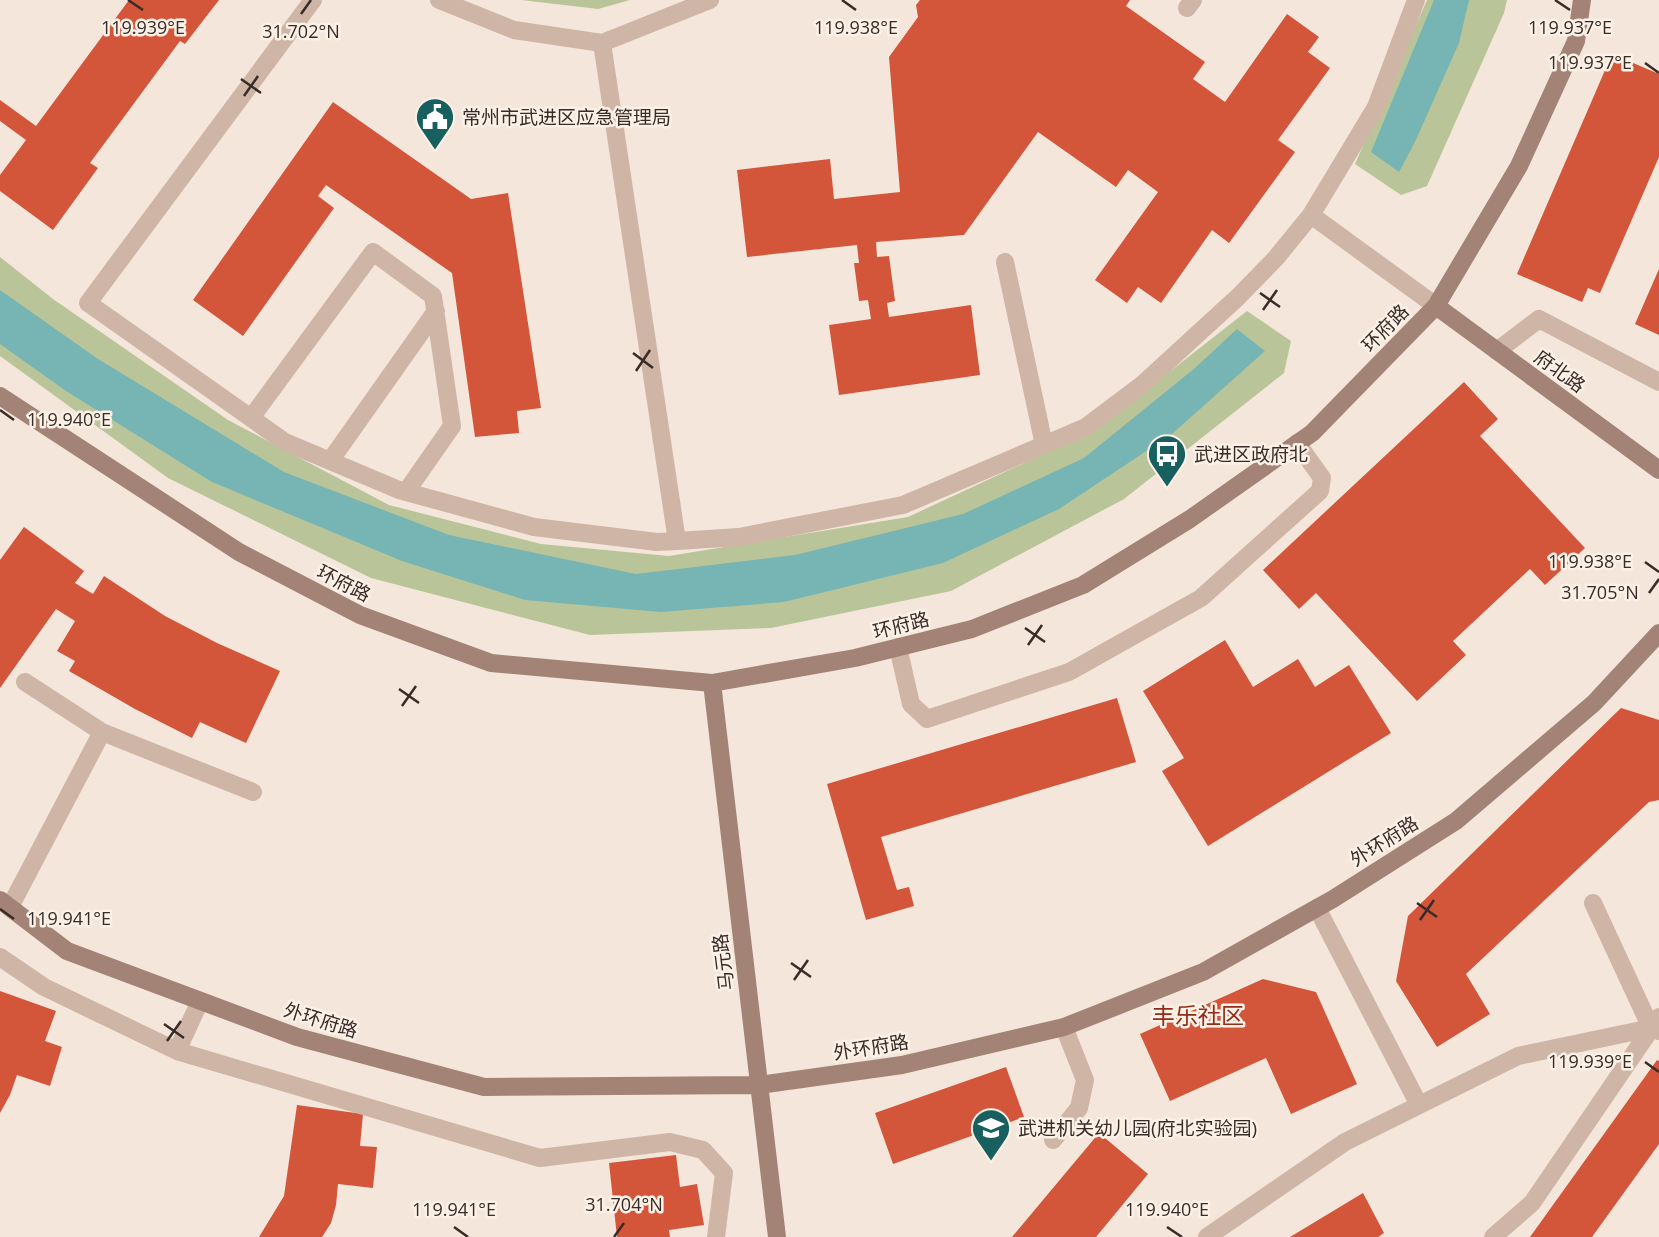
<svg xmlns="http://www.w3.org/2000/svg" width="1659" height="1237" viewBox="0 0 1659 1237" font-family="'Open Sans','Noto Sans SC',sans-serif">
<style>
.green{fill:#b9c599}
.water{fill:#76b5b3}
.building{fill:#d3553a}
.lines{fill:none;stroke-linecap:round;stroke-linejoin:round}
.lane{stroke:#ceb5a5;stroke-width:18}
.street{stroke:#ceb5a5;stroke-width:18}
.secondary{stroke:#a28376;stroke-width:18}
.ticks{fill:none;stroke:#392b27;stroke-width:2.5}
.labels{text-anchor:middle;dominant-baseline:central;stroke-width:5;stroke-linejoin:round;paint-order:stroke}
.poi-label{font-size:19px;fill:#392b27;stroke:#fbf1e7;text-anchor:start}
.street-label{font-size:19px;fill:#392b27;stroke:#fbf1e7}
.quarter-label{font-size:23px;fill:#902c17;stroke:#fbf1e7}
.ticks-label{font-size:18px;text-anchor:middle;fill:#392b27;stroke:#fbf1e7;stroke-width:5;stroke-linejoin:round;paint-order:stroke}
</style>
<rect width="100%" height="100%" fill="#f4e6da"/>
<path class="green" d="M521,0H630L598,9Z
M1427,0H1507L1504,13L1427,186L1401,195L1355,164Z
M0,257L53,299L228,420L389,505L541,544L669,556L908,517L1095,430L1247,311L1291,341L1284,373L1124,499L951,591L771,628L590,635L371,578L168,478L0,356Z"/>
<path class="water" d="M1434,0H1469L1459,43L1415,142L1399,172L1371,152Z
M0,290L98,359L284,472L449,535L636,574L795,555L963,514L1084,458L1195,368L1237,329L1265,351L1172,434L1059,509L943,563L784,602L661,612L525,600L402,561L212,482L66,391L0,344Z"/>
<path class="building" d="M129,0H219L185,44L180,41L90,163L98,168L53,230L0,191V175L26,140L0,121V100L36,126Z
M920,0H1130L1126,6L1205,62L1193,79L1225,102L1287,14L1319,37L1308,52L1330,68L1278,140L1295,152L1229,243L1212,230L1161,303L1138,287L1127,303L1095,280L1158,192L1128,170L1116,187L1038,132L964,235L876,242L877,257L889,256L895,301L887,303L889,317L971,305L980,375L839,395L829,325L871,319L868,300L859,301L854,263H859L857,245L747,257L737,170L830,159L834,199L900,192L889,57L918,17L916,5Z
M1612,54L1659,74V157L1600,293L1588,288L1582,302L1517,274Z
M333,102L471,199L508,193L541,408L517,411L519,433L475,437L452,273L326,185L318,196L334,208L243,336L193,300Z
M1659,269V335L1635,324Z
M1464,382L1498,419L1480,436L1585,548L1545,585L1530,569L1453,641L1466,655L1417,701L1316,593L1299,609L1263,570Z
M24,527L84,571L75,583L93,594L104,576L165,616L217,643L280,671L246,743L200,722L192,738L135,709L69,671L75,661L57,651L75,621L56,609L0,688V560Z
M1225,640L1253,687L1298,659L1315,687L1349,665L1391,733L1208,846L1162,771L1184,758L1143,691Z
M1117,698L1136,762L881,837L897,890L909,887L914,906L866,920L827,784Z
M1621,708L1659,720V800L1649,802L1466,974L1490,1014L1437,1047L1396,981L1408,916Z
M1263,979L1316,992L1357,1084L1291,1114L1266,1058L1170,1101L1140,1034Z
M0,991L56,1011L45,1041L62,1047L50,1086L17,1075L10,1095L0,1113Z
M1657,1060L1659,1061V1144L1592,1237H1530Z
M1006,1067L1024,1117L893,1164L875,1113Z
M297,1105L363,1114L360,1146L377,1147L373,1188L338,1184L336,1205L331,1223L322,1237H259L284,1196Z
M1099,1133L1148,1174L1096,1237H1012Z
M676,1155L680,1187L697,1184L704,1225L669,1230L670,1237H617L609,1163Z
M1363,1193L1384,1233L1378,1237H1290Z"/>
<g class="lines">
<path class="lane" d="M313,0L88,303L285,442L399,490L534,527L657,542L677,541L739,537L903,505L1086,427L1143,384L1238,297L1276,258L1311,215L1376,107L1416,0
M1187,8L1193,0
M602,43L677,541
M1311,215L1436,306
M1005,262L1044,445
M1497,351L1539,319L1659,382
M251,418L373,252L433,296L452,426L406,492
M330,461L436,311
M898,647L911,704L927,719L1069,672L1201,598L1320,491L1322,478L1297,443
M25,682L102,732L253,792
M1593,903L1651,1028
M10,907L102,732
M1317,908L1419,1105
M0,957L44,987L177,1051L540,1158L670,1142L703,1150L724,1173L716,1237
M177,1051L200,1001
M1053,1140L1079,1108L1085,1080L1064,1027
M1207,1237L1345,1142L1518,1056L1651,1028L1659,1031
M1493,1237L1532,1203L1659,1017"/>
<path class="street" d="M439,0L514,30L602,43L710,0"/>
<path class="secondary" d="M1436,306L1659,470
M0,396L239,552L360,615L491,663L712,683L855,658L972,629L1083,585L1190,519L1312,433L1436,306L1519,166L1576,41L1582,0
M712,683L777,1237
M0,900L67,951L297,1037L484,1087L759,1085L902,1065L1064,1027L1203,972L1333,899L1456,821L1594,703L1659,633"/>
</g>
<path class="ticks" d="M128,0L143,10M842,0L856,10M1555,0L1570,10M301,14L311,0M1645,63L1659,73M241,79L261,93M244,96L258,76M1260,293L1280,307M1263,310L1277,290M633,353L653,368M636,371L650,350M0,410L14,420M1645,562L1659,572M1649,593L1659,579M1025,628L1045,642M1028,645L1042,625M399,689L419,703M402,706L416,686M1417,903L1437,917M0,909L14,919M1420,920L1434,900M791,963L811,977M794,980L808,960M164,1024L184,1038M167,1041L181,1021M1645,1062L1659,1072M454,1227L468,1237M1167,1227L1182,1237M614,1237L624,1223"/>
<defs>
<g id="civic-pin" transform="scale(2.0125)"><path d="M0 17L-7.5 6A9.5 9.5 0 1 1 7.5 6Z" fill="#185f5f" stroke="#fbf1e7"/><path d="M-.6-6.5H3V-4.5H.6V-3L4-1V1h2V6H-6V1h2V-1L-.6-3ZM-1.2 2.5V6h2.4V2.5Z" fill="#fff"/></g>
<g id="bus-pin" transform="scale(2.0125)"><path d="M0 17L-7.5 6A9.5 9.5 0 1 1 7.5 6Z" fill="#185f5f" stroke="#fbf1e7"/><path d="M-5-6H5V4H4V6H2V4H-2V6H-4V4H-5ZM-3.5-4V0h7V-4ZM-3.5 1.2v1.5H-2V1.2ZM2 1.2v1.5H3.5V1.2Z" fill="#fff"/></g>
<g id="school-pin" transform="scale(2.0125)"><path d="M0 17L-7.5 6A9.5 9.5 0 1 1 7.5 6Z" fill="#185f5f" stroke="#fbf1e7"/><path d="M0-5L7-2L0 1L-7-2ZM-4 1L0 2.5L4 1V4Q0 6-4 4Z" fill="#fff"/></g>
</defs>
<g fill-rule="evenodd">
<use href="#civic-pin" x="435" y="117"/>
<use href="#bus-pin" x="1167" y="454"/>
<use href="#school-pin" x="991" y="1128"/>
</g>
<g class="labels">
<g class="poi-label">
<text x="462" y="117">常州市武进区应急管理局</text>
<text x="1194" y="454">武进区政府北</text>
<text x="1018" y="1128">武进机关幼儿园(府北实验园)</text>
</g>
<g class="street-label">
<text transform="translate(1385 328) rotate(-46)">环府路</text>
<text transform="translate(1560 371) rotate(36)">府北路</text>
<text transform="translate(344 583) rotate(27)">环府路</text>
<text transform="translate(901 625) rotate(-14)">环府路</text>
<text transform="translate(1384 841) rotate(-32)">外环府路</text>
<text transform="translate(723 962) rotate(-97)">马元路</text>
<text transform="translate(321 1020) rotate(17)">外环府路</text>
<text transform="translate(871 1047) rotate(-9)">外环府路</text>
</g>
<g class="quarter-label">
<text x="1198" y="1015">丰乐社区</text>
</g>
</g>
<g class="ticks-label">
<text x="1570" y="34">119.937°E</text>
<text x="143" y="34">119.939°E</text>
<text x="856" y="34">119.938°E</text>
<text x="301" y="38">31.702°N</text>
<text x="1590" y="69">119.937°E</text>
<text x="69" y="426">119.940°E</text>
<text x="1590" y="568">119.938°E</text>
<text x="1600" y="599">31.705°N</text>
<text x="69" y="925">119.941°E</text>
<text x="1590" y="1068">119.939°E</text>
<text x="624" y="1211">31.704°N</text>
<text x="454" y="1216">119.941°E</text>
<text x="1167" y="1216">119.940°E</text>
</g>
</svg>
